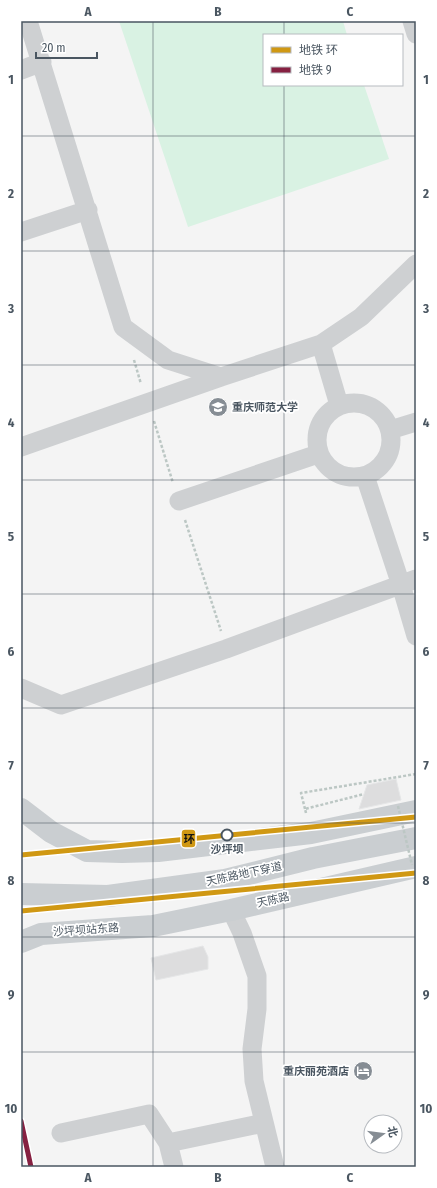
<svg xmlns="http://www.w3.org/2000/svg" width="437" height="1188" viewBox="0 0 437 1188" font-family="'Fira Sans Condensed','Noto Sans SC',sans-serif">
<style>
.green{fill:#d9f2e3}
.building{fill:#ddddde;stroke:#e5e6e7}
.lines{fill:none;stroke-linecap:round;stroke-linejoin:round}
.path{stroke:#bcc7c4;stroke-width:2.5;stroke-dasharray:3 2;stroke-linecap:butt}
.minor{stroke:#ced0d2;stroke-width:19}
.major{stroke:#caced1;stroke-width:22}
.path-bridge{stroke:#bcc7c4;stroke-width:2.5;stroke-dasharray:3 2;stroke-linecap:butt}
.metro-1-casing{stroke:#fff;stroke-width:8}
.metro-2-casing{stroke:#fff;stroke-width:8}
.metro-1{stroke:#d09813;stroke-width:5}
.metro-2{stroke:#862041;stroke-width:5}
.grid{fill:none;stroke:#4a5661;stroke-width:1;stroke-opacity:0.55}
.stop-dot{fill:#fff;stroke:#4a5661;stroke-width:2}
.labels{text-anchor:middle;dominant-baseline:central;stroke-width:3.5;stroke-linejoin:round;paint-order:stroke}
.poi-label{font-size:11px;font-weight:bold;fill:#4a5661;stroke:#fff;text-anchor:start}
.stop-label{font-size:11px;font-weight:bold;fill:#4a5661;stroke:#fff}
.street-label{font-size:11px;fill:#4a5661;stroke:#fff}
.line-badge{stroke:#fff;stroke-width:1.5}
.pale-badge-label{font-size:11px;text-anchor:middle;font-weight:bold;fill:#111}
.neatline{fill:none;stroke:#4a5661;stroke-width:1.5}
.grid-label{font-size:13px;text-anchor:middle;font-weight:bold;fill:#4a5661}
</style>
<rect width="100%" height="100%" fill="#f4f4f4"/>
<path class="green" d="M119,21H343L347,35H264V85H364L389,159L188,227Z"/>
<path class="building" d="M396,779L401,800L359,809L367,785Z
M203,946L208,957V969L156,980L151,958Z"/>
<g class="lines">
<path class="path" d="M134,360L141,384
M154,421L173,483
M185,520L221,631
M305,809L301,793L416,774
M306,813L305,809L364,794"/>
<path class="minor" d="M28,21L123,327L168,360L221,377L321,344
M412,21L416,34
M21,70L42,62
M21,232L88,210
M317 440a37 37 0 1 1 74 0a37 37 0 1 1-74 0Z
M339,405L321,344L361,317L416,264
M390,430L416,422
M21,447L221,377
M365,476L401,585L416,636
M179,501L318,454
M21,688L61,705L226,649L416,579
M231,910L242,933L257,976V1009L252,1049L254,1081L275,1167
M61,1133L149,1114L168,1143L174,1167
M168,1143L264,1123"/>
<path class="major" d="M21,809L51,832L87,851L122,852L158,851L311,833L416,811
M21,894L108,896L225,880L313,858L416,838
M21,942L41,934L153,926L231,910L416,867"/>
<path class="path-bridge" d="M398,806L412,865"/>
<g class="metro-1-casing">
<path id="metro-1" d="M21,855L416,817
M21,911L416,873"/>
</g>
<g class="metro-2-casing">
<path id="metro-2" d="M21,1121L31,1167"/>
</g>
<use href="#metro-1" class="metro-1"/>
<use href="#metro-2" class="metro-2"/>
</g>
<path class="grid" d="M153,21V1167M284,21V35M284,85V1167M21,136H416M21,251H416M21,365H416M21,480H416M21,594H416M21,708H416M21,823H416M21,937H416M21,1052H416"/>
<defs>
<g id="university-disc" transform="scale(1)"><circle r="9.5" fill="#868d94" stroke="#fff"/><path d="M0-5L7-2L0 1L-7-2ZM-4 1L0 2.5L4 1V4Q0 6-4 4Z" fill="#fff"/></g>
<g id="hotel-disc" transform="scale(1)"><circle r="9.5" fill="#868d94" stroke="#fff"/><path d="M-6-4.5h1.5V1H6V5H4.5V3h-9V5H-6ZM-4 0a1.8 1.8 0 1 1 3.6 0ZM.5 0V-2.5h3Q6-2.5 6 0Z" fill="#fff"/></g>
</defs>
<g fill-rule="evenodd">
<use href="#university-disc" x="218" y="407"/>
<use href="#hotel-disc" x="363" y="1071"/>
</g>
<circle class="stop-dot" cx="227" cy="835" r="5.5"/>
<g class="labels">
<g class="poi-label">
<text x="232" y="407">重庆师范大学</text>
<text x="349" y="1071" text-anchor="end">重庆丽苑酒店</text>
</g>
<g class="stop-label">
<text x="227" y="849">沙坪坝</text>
</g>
<g class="street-label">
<text transform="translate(244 874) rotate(-12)">天陈路地下穿道</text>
<text transform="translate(273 900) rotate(-13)">天陈路</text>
<text transform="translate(86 930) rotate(-4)">沙坪坝站东路</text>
</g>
</g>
<rect class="line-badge" x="181" y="829" width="15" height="19" rx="4" fill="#d09813"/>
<g class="pale-badge-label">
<text x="189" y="843">环</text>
</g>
<rect width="437" height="1188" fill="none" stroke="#ffffff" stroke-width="44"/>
<rect x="263" y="34" width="140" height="52" fill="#ffffff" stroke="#b7bbc0"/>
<rect x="271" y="47" width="20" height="6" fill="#d09813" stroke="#b7bbc0"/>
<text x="299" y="54" font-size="12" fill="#4a5661">地铁 环</text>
<rect x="271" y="67" width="20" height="6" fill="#862041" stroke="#b7bbc0"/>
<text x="299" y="74" font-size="12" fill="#4a5661">地铁 9</text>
<g transform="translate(383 1134) rotate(76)"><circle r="19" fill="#ffffff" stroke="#b7bbc0"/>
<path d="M0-3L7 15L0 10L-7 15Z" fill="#868d94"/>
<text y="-6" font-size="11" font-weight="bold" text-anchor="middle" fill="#4a5661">北</text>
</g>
<path d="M36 52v6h61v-6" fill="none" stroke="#4a5661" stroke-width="2"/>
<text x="42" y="52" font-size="12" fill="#4a5661" stroke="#ffffff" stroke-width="3" paint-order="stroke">20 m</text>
<rect x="22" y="22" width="393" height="1144" class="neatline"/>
<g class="grid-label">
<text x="88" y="16">A</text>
<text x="218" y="16">B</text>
<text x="350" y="16">C</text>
<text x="11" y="84">1</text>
<text x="426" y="84">1</text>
<text x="11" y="198">2</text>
<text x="426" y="198">2</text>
<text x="11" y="313">3</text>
<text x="426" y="313">3</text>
<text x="11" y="427">4</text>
<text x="426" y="427">4</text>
<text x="11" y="541">5</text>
<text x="426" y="541">5</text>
<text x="11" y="656">6</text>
<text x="426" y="656">6</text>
<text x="11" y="770">7</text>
<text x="426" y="770">7</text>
<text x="11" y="885">8</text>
<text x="426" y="885">8</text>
<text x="11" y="999">9</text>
<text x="426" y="999">9</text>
<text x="11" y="1113">10</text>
<text x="426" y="1113">10</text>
<text x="88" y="1182">A</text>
<text x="218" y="1182">B</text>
<text x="350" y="1182">C</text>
</g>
</svg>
